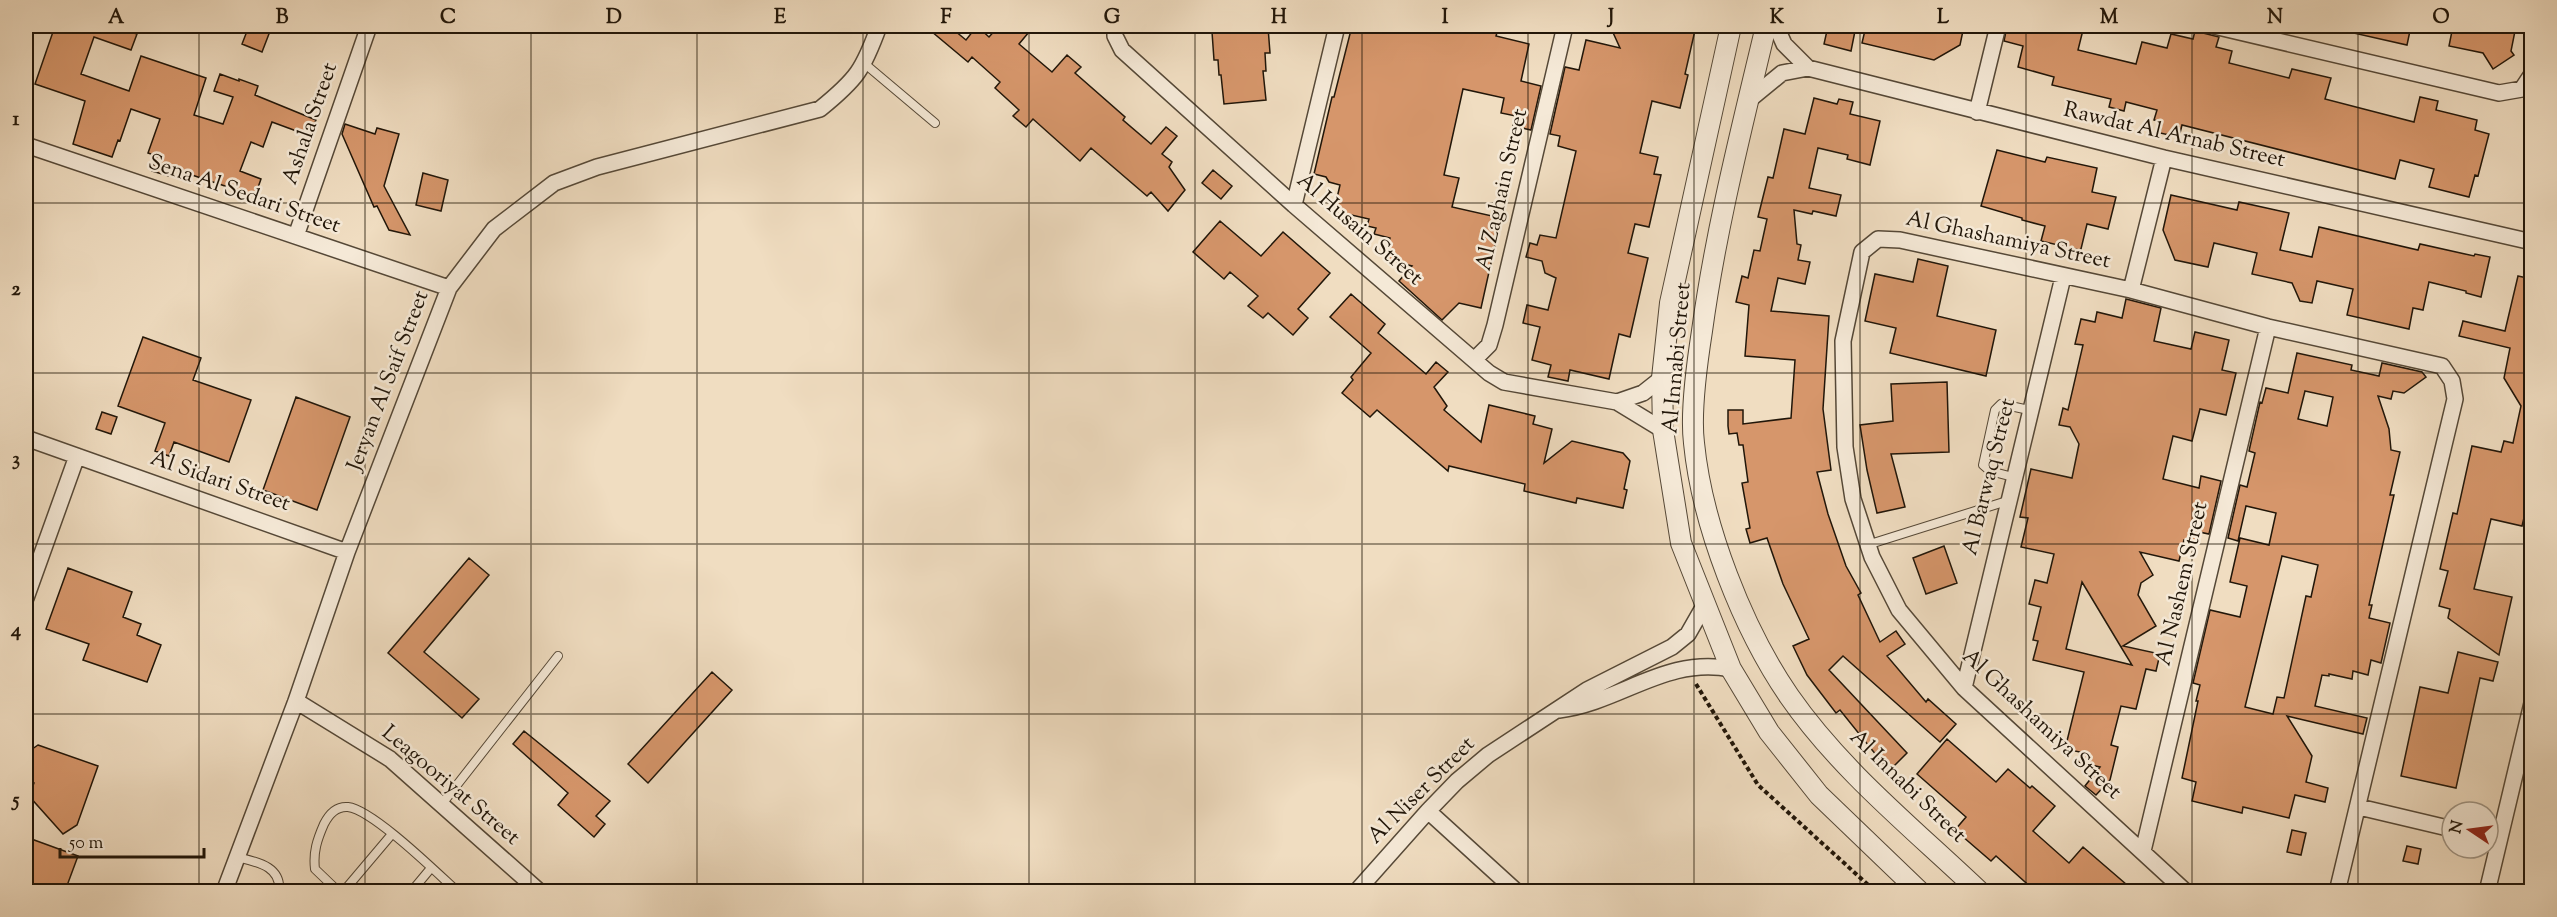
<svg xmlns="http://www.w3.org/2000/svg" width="2557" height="917" viewBox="0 0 2557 917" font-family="'Sorts Mill Goudy',serif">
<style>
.building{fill:#d6966b;stroke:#211609;stroke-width:1.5;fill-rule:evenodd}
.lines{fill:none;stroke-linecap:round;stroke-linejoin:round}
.service-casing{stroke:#554837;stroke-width:10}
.minor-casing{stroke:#554837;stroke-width:18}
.tertiary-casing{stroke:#554837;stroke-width:22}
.path{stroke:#211609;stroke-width:4;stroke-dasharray:4.5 3;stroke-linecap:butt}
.service{stroke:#f5e9d7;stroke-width:8}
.minor{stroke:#f5e9d7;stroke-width:15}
.tertiary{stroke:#f5e9d7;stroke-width:20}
.grid{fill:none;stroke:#211609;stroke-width:1.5;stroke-opacity:0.55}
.labels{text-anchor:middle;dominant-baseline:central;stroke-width:5;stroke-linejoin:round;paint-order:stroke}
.street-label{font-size:22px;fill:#211609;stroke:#f5e9d7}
.neatline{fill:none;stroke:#211609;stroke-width:2}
.grid-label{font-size:20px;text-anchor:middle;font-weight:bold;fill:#211609}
</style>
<rect width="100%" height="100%" fill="#f0ddc1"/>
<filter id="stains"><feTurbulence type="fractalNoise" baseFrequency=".00333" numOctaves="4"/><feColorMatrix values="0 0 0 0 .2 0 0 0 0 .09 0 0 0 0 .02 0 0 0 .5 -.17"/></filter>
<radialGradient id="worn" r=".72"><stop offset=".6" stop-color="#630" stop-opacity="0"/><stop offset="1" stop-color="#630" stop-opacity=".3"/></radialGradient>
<path class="building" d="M55,26H112L137,34L131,50L94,37L81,74L129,91L141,56L206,78L194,115L223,124L233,97L214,91L220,74L239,81V79L258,86L255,95L316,120L310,136L272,122L263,147L251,142L240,171L261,179L255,196L171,168L169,176L152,171L157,156L148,153L160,119L131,109L120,141L118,140L112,157L73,144L85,101L35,84Z
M249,26H272L262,52L242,44Z
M925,26H949L966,40L977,26L989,37L999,26H1034L1019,44L1052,72L1067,55L1081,67L1075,73L1125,117L1123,120L1151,144L1166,127L1177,136L1162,154L1172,162L1169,167L1185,190L1168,211L1151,192L1147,196L1091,148L1080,161L1033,119L1026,127L1013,116L1019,110L995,88L1000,82L972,57L968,62Z
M1352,26H1499L1496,36L1529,44L1521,81L1541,86L1531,130L1513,126L1516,116L1501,113L1504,98L1463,89L1444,175L1459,178L1452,207L1501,218L1481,308L1459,303L1442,320L1399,281L1412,266L1385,259L1390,238L1374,234L1376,228L1367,226L1369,219L1334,211L1340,185L1329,182L1326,177L1314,174L1332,97H1334Z
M1610,26H1696L1685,74L1688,75L1680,108L1652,101L1640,153L1658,157L1654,174L1661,175L1649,227L1635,224L1628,253L1648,258L1630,337L1619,334L1609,379L1570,370L1568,381L1548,377L1551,365L1532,360L1540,327L1523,323L1527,305L1548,310L1556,278L1545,273L1542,261L1526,257L1530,243L1537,245L1540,235L1556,238L1576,151L1558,146L1560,136L1550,134L1565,67L1579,70L1586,40L1620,48Z
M1828,26L1855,31L1851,51L1824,44Z
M1866,26H1964L1960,45L1934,60L1862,43Z
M2007,26L2028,30L2029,27L2048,32L2050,26H2084L2078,50L2136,64L2142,42L2167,48L2171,34L2193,39L2195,31L2219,37L2216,47L2232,51L2229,63L2289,78L2292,69L2331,78L2325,99L2414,122L2420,97L2438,101L2436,110L2477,120L2475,130L2489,134L2478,176L2475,175L2469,197L2429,187L2434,169L2400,160L2395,179L2182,125L2179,137L2160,133L2162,122L2154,120L2157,110L2126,102L2124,111L2109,107L2111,99L2052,85L2054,77L2018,67L2023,46L2004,41Z
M2349,26H2411L2407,45L2349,32Z
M2453,26H2516L2511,51L2514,55L2493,69L2483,53L2449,46Z
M1268,27L1270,53H1265L1266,71H1263L1266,100L1224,104L1221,75H1219L1218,60H1214L1212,32Z
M1814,98L1837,104L1839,99L1853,102L1850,114L1880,121L1870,165L1847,159L1848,155L1818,148L1809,188L1841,195L1836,216L1813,211L1812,214L1794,210L1797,244L1801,245L1798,260L1810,262L1805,284L1778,278L1771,311L1829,316L1823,409L1831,470L1817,472L1828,514L1846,566L1861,593L1858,595L1880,642L1896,631L1905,644L1887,656L1926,702L1928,699L1956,724L1940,742L1843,656L1829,670L1907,753L1889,771L1840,710L1836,713L1807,675L1793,646L1809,639L1783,584L1767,538L1750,543L1746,529L1750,528L1742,483L1748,482L1743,445H1739L1737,433L1729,434L1728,426V410H1743V424L1791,418L1795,360L1745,356L1749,305L1736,302L1742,276L1748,278L1754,250L1760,251L1767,219L1758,217L1768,177L1773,178L1784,129L1805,134Z
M345,124L375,134L377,128L399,134L384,186L410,235L389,230L377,206L374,207L342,134Z
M1997,150L2045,162L2047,157L2097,168L2092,192L2116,197L2108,229L2087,224L2081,249L2079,250L2041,241L2045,226L2022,220V218L1981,206Z
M1213,170L1232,186L1221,199L1202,183Z
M423,173L448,180L441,211L416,205Z
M2171,195L2237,210L2239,202L2289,213L2280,250L2312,257L2319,227L2418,250L2420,244L2474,256L2475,254L2490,257L2481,297L2466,293V291L2429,282L2423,310L2413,308L2409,329L2347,315L2353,289L2317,281L2312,303L2300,301L2292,283L2252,274L2257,253L2214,243L2208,267L2175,260L2163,230Z
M1220,221L1261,256L1283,232L1330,273L1298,309L1308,318L1293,335L1268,313L1263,318L1248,306L1258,296L1230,272L1224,279L1193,252Z
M1918,259L1948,266L1937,316L1996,330L1986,376L1890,353L1896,328L1865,321L1875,274L1913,282Z
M2518,276L2532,279V485L2522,526L2491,519L2474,589L2512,597L2499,655L2448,618L2450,609L2439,606L2448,571L2440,569L2453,513L2457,514L2472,446L2501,452L2504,441L2513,443L2521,406L2504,378L2510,348L2459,336L2463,321L2505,331Z
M1351,294L1385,324L1378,333L1426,374L1436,362L1448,372L1434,387L1447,406L1444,410L1481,442L1489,405L1535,416L1533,424L1552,429L1544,463L1572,441L1623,453L1630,461L1624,489L1627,490L1623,508L1577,498L1576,503L1524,491L1525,484L1449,466L1448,471L1377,410L1370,417L1342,393L1353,380L1351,377L1371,353L1330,317Z
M2126,299L2161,308L2154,341L2191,349L2195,332L2229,340L2222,370L2236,373L2226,415L2200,409L2192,441L2173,436L2163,479L2199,488L2201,476L2221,481L2209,534L2199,532L2197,543L2184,540L2179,561L2140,552L2153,575L2141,583L2138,595L2156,626L2123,646L2160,654L2156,671L2146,669L2136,709L2121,706L2111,745L2118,747L2110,780L2096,795L2085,786L2100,767L2078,762L2080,752L2065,749L2084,672L2033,660L2038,641L2033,640L2041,607L2029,604L2035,580L2047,583L2054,554L2021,547L2028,518L2020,517L2031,469L2072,478L2079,444L2070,427L2059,425L2063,408L2068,410L2083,345L2075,344L2081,319L2095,322L2097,312L2122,318ZM2082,582L2121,647L2132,665L2066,649Z
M143,337L201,358L193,380L251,400L229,462L174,442L169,456L155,451L165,423L118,406Z
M2297,353L2352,365L2351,370L2379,376L2382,363L2422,372L2426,377L2404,393L2393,391L2391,399L2378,396L2389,429L2391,450L2400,452L2390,495H2394L2369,605H2372L2369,618L2390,623L2381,663L2371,660L2368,675L2353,671L2352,679L2329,674V676L2322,675L2315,706L2367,718L2363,734L2287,716L2312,756L2306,782L2328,788L2325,802L2295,795L2289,818L2243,807L2242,813L2192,801L2196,782L2182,778L2198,701H2196L2200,685L2193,683L2210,610L2240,617L2247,586L2230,582L2240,538L2269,545L2276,513L2246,506L2238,541L2228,538L2240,485L2247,487L2255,453L2249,451L2260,402L2262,403L2266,388L2288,393ZM2305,391L2333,397L2327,426L2298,419ZM2282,556L2318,565L2311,597L2306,596L2284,698L2277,697L2273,714L2245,707Z
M1947,382L1949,452L1891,454L1905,507L1877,513L1867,470L1860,425L1893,421L1891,384Z
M296,397L350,417L317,510L263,490Z
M102,412L117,417L111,434L96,429Z
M1944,546L1957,583L1926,594L1913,558Z
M469,558L489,575L424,652L479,699L462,718L388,653Z
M68,568L132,592L123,617L141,624L137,635L161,645L147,682L83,660L89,644L46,629Z
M2458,652L2498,662L2493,681L2480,678L2456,788L2401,776L2420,687L2448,693Z
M712,672L732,690L648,783L628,764Z
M524,731L610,801L596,816L605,824L594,837L558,805L568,793L513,744Z
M1947,739L1996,782L2008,769L2030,788L2032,786L2055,806L2033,831L2069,863L2083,847L2134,891H2035L1996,856L1991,861L1955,830L1966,817L1917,774Z
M38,745L98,766L77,825L63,834L29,796L34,783L26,780L31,764L28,752Z
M2292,830L2306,833L2301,855L2287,852Z
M26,837L78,856L65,891H26Z
M2407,846L2421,849L2418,864L2403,861Z"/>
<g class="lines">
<g class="service-casing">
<path id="service" d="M865,64L935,123
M2013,477L1990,471L1983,465L1995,410L2001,404L2029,410
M1867,545L2007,501
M442,804L558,656
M237,857C257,862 282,866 279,892
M339,892L315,869C313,852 317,840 324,824C329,814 336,806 348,807C373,810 437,873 458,892
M343,892L392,834
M411,892L431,868"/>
</g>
<g class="minor-casing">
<path id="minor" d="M1115,26V36L1122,50L1294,205L1489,373L1504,382L1617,402L1663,430
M1776,26L1784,44L1808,68
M2214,26L2499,93L2522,89L2532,74
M1749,100L1782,73L1808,68L2164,158L2532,242
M1977,112L1998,26
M26,145L449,288
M1294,205L1337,26
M296,236L369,26
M2131,290L2164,158
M1475,359L1489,345L1495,325L1565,26
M1617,402L1643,393L1662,378
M26,438L347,552
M26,598L77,456
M1964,688L2063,277
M296,701L390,759L540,892
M1559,710C1621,702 1666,656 1731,669
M2359,807L2452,829
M1428,811L1517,892
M2143,851L2268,327
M224,892L296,701L347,552L449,288L494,229L554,183L597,167L820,109C857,79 863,70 879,26
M1356,892L1428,811L1457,781L1488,755L1587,690L1672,647L1688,634L1704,606
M2186,892L1964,688L1899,610L1872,557L1853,499L1845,447L1843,341L1862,252L1878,239L1900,240L2131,290L2268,327L2442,366L2452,381L2455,399L2337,892
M2487,892L2532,703"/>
</g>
<g class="tertiary-casing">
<path id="tertiary" d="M1731,26L1670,303L1662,378L1663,430L1681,543L1731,669L1769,732L1819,795L1920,892
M1766,26C1742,127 1716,228 1702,331C1697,363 1690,411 1694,443C1702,525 1743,629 1789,696C1841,771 1915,830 1980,892"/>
</g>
<path class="path" d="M1696,684L1758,785L1876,892"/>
<use href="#service" class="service"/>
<use href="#minor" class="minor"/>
<use href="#tertiary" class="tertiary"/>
</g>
<path class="grid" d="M199,26V892M365,26V892M531,26V892M697,26V892M863,26V892M1029,26V892M1195,26V892M1362,26V892M1528,26V892M1694,26V892M1860,26V892M2026,26V892M2192,26V892M2358,26V892M26,203H2532M26,373H2532M26,544H2532M26,714H2532"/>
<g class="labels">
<g class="street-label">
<text transform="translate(311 124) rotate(-71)">Ashala Street</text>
<text transform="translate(2174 136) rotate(13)">Rawdat Al Arnab Street</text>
<text transform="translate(1503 190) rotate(-77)">Al Zaghain Street</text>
<text transform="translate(244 195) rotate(19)">Sena Al Sedari Street</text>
<text transform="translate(1359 230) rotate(41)">Al Husain Street</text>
<text transform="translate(2008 241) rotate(12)">Al Ghashamiya Street</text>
<text transform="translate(1678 358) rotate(-85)">Al Innabi Street</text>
<text transform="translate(389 381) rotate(-69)">Jeryan Al Saif Street</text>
<text transform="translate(1990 477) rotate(-76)">Al Barwaq Street</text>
<text transform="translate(220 482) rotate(19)">Al Sidari Street</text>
<text transform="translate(2183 584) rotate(-77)">Al Nashem Street</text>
<text transform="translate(2041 725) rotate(43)">Al Ghashamiya Street</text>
<text transform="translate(450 786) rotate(40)">Leagooriyat Street</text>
<text transform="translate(1907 787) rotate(44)">Al Innabi Street</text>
<text transform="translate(1422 791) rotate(-45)">Al Niser Street</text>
</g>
</g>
<rect width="2557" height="917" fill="none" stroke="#f0ddc1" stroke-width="66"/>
<g transform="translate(2470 830) rotate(283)"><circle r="28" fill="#f5e9d7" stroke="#a09585" stroke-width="1.5"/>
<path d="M0-4.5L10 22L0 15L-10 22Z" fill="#8f2418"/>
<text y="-9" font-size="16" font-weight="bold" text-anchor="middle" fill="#211609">N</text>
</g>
<path d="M60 848v9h144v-9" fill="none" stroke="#211609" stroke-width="3"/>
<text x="69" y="848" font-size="18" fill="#211609" stroke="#f5e9d7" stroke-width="4.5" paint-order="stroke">50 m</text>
<rect x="33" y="33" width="2491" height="851" class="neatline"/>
<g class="grid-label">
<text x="116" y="23">A</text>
<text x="282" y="23">B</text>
<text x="448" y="23">C</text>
<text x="614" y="23">D</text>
<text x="780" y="23">E</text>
<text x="946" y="23">F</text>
<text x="1112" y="23">G</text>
<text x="1279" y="23">H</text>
<text x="1445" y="23">I</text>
<text x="1611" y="23">J</text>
<text x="1777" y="23">K</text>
<text x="1943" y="23">L</text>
<text x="2109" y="23">M</text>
<text x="2275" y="23">N</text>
<text x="2441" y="23">O</text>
<text x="16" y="125">1</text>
<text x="16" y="295">2</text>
<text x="16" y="465">3</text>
<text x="16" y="636">4</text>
<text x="16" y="806">5</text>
</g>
<rect width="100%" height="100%" filter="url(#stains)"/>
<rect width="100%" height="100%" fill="url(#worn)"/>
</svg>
